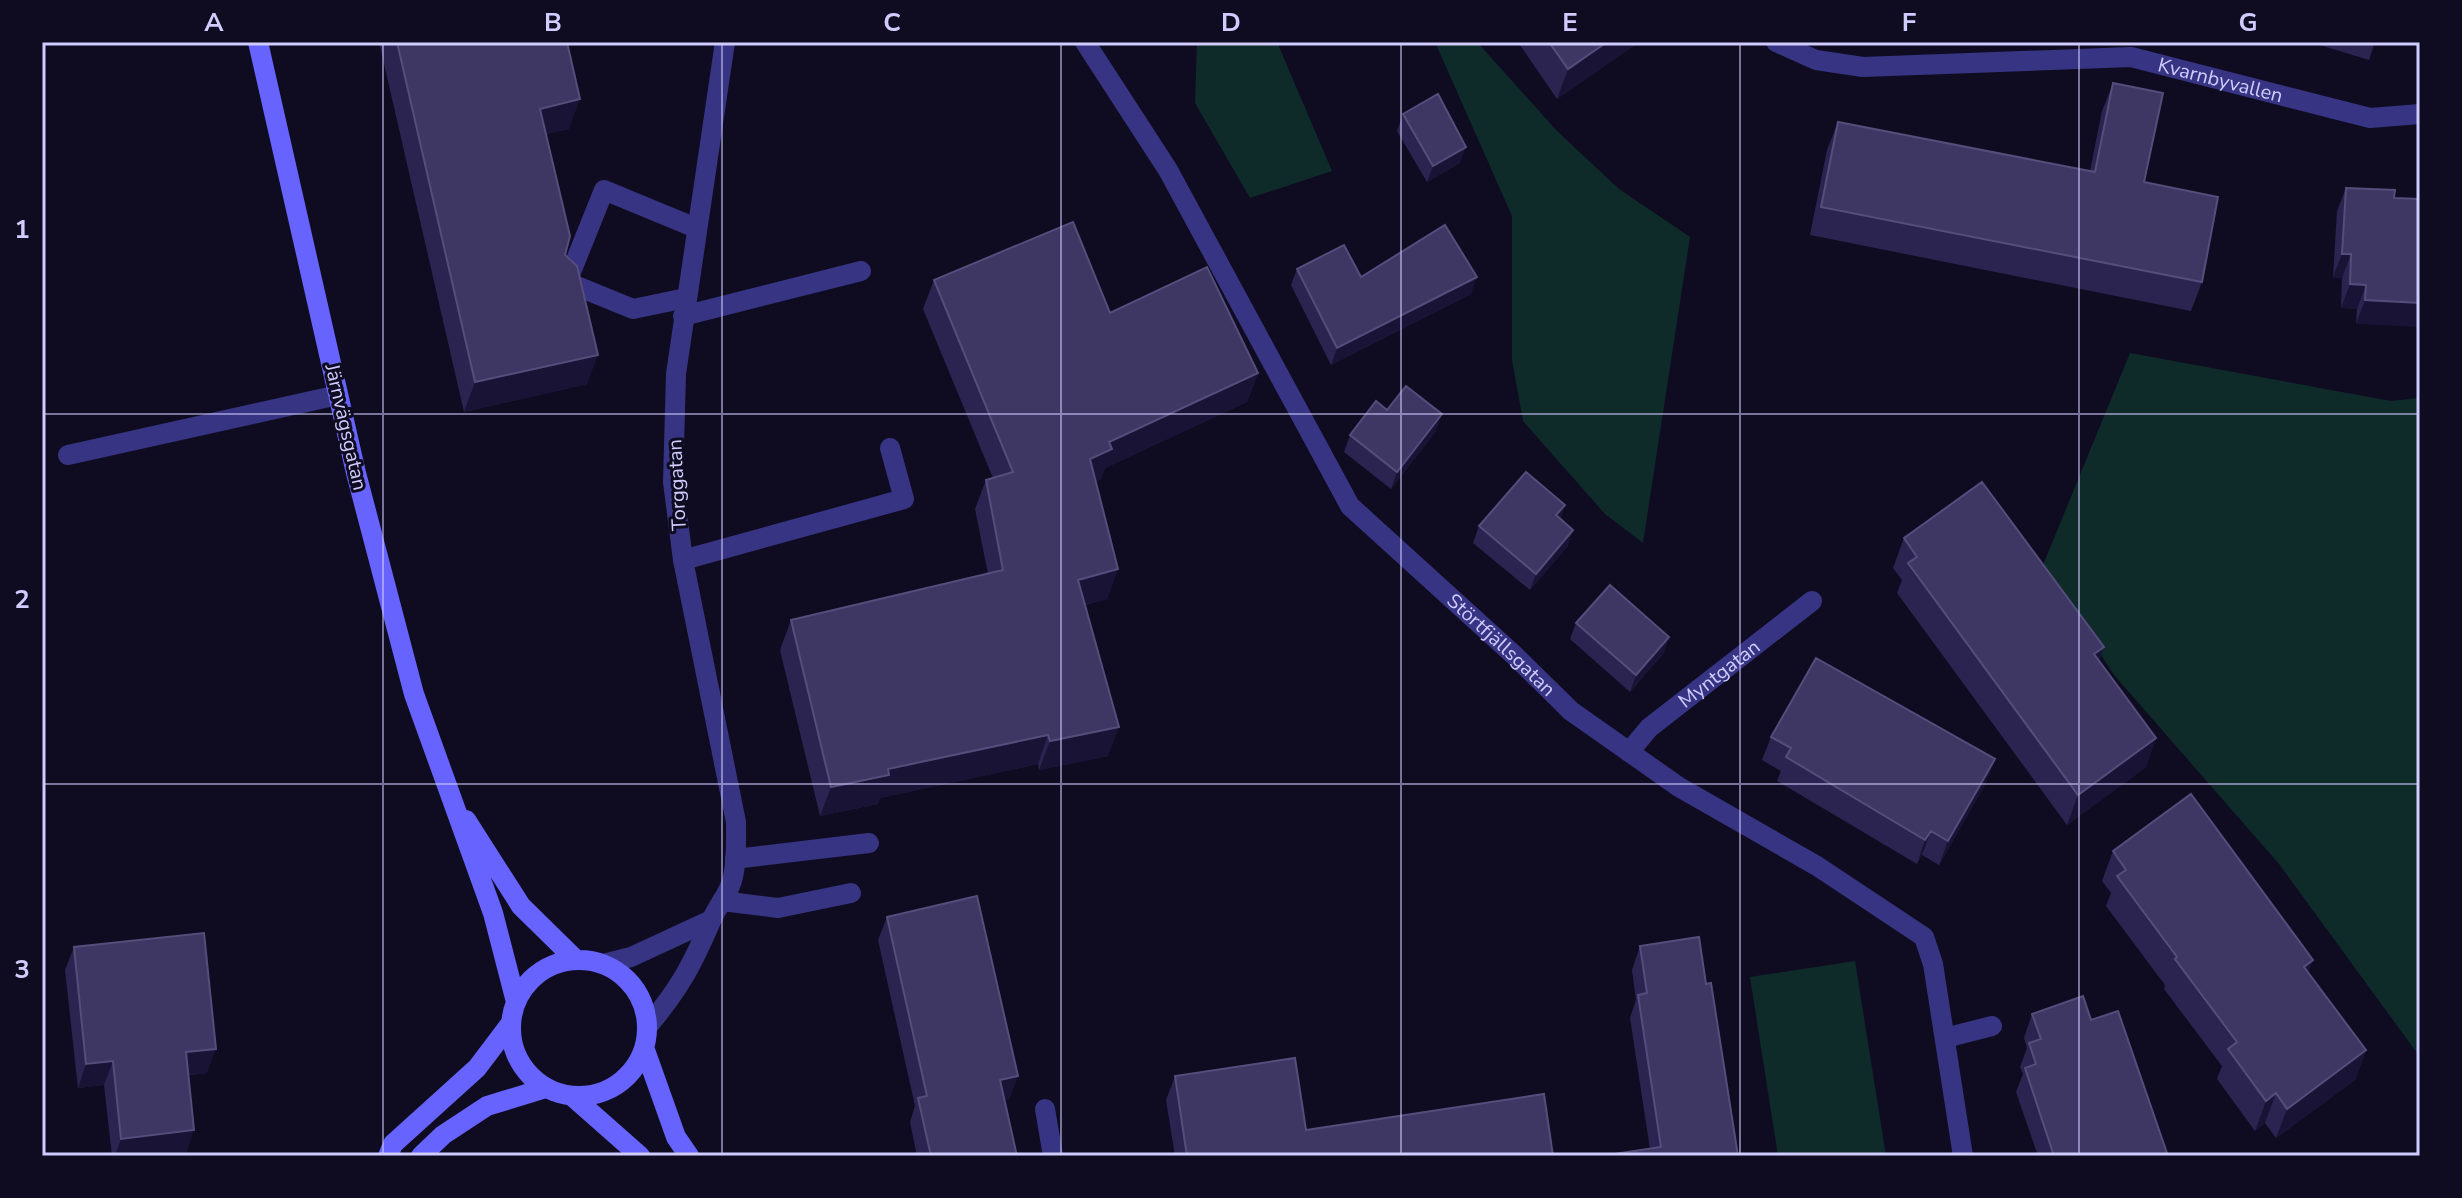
<svg xmlns="http://www.w3.org/2000/svg" width="2462" height="1198" viewBox="0 0 2462 1198" font-family="'Nunito Sans',sans-serif">
<style>
.green{fill:#0e2b2a}
.lines{fill:none;stroke-linecap:round;stroke-linejoin:round}
.lane{stroke:#373483;stroke-width:20}
.street{stroke:#373483;stroke-width:20}
.secondary{stroke:#6763ff;stroke-width:20}
.wall{fill:#2c2450}
.shaded-wall{fill:#191335}
.building{fill:#3e3663;stroke:#554d7b;stroke-width:2}
.grid{fill:none;stroke:#d1ccff;stroke-width:2;stroke-opacity:0.55}
.labels{text-anchor:middle;dominant-baseline:central;stroke-width:6;stroke-linejoin:round;paint-order:stroke}
.street-label{font-size:20px;fill:#d1ccff;stroke:#0f0c21}
.neatline{fill:none;stroke:#d1ccff;stroke-width:3}
.grid-label{font-size:26px;text-anchor:middle;font-weight:bold;fill:#d1ccff}
</style>
<rect width="100%" height="100%" fill="#0f0c21"/>
<path class="green" d="M1197,42H1277L1332,171L1250,198L1195,103Z
M1435,42H1477L1557,131L1619,189L1690,237L1643,543L1605,514L1523,421L1512,360V216Z
M2130,353L2391,401L2420,398V1057L2279,864L2114,675L2043,565Z
M1855,961L1886,1156H1778L1750,977Z"/>
<g class="lines">
<g class="lane">
<path d="M686,298L633,309L567,282L604,190L696,228"/>
<path d="M683,316L861,271"/>
<path d="M68,455L338,395"/>
<path d="M683,560L904,499L890,448"/>
<path id="s1" d="M1629,752L1649,728L1812,601"/>
<path d="M735,859L869,843"/>
<path d="M722,901L778,908L851,893"/>
<path d="M1945,1038L1992,1026"/>
<path d="M1045,1109L1053,1156"/>
</g>
<g class="street">
<path id="s2" d="M1085,42L1168,170L1350,506L1514,655L1571,711L1679,787L1817,866L1924,937L1933,964L1963,1156"/>
<path id="s3" d="M1776,42L1816,60L1863,67L2131,57L2370,118L2420,114"/>
<path d="M603,964L631,957L711,920"/>
<path d="M648,1026C680,988 692,965 711,921C717,906 730,893 733,877C737,859 736,840 736,822L683,560L673,482L676,374L725,42"/>
</g>
<path class="secondary" d="M258,42L356,473L414,694L493,913L516,1002
M466,820L521,906L576,960
M511 1028a68 68 0 1 1 136 0a68 68 0 1 1-136 0Z
M645,1050L676,1137L689,1156
M572,1096L640,1156
M388,1156L393,1144L477,1068L511,1023
M421,1156L443,1135L487,1106L546,1088"/>
</g>
<path class="wall" d="M379,42H567L569,129L546,134L587,384L464,412Z
M1518,42H1639L1557,99Z
M2310,42H2375L2369,60Z
M2113,83L2144,182L2202,282L2191,311L1810,235L1827,150L1838,122L2090,171L2102,111Z
M1403,114L1460,163L1427,182L1397,131Z
M2346,188L2394,198L2420,199L2356,324L2357,309L2341,308L2342,278L2333,277L2337,211Z
M1297,269L1361,277L1471,294L1331,365L1291,285Z
M934,280L1110,313L1258,373L1247,402L1105,468L1101,479L1095,481L1118,569L1107,599L1085,605L1108,756L1039,770L1038,764L880,798L878,804L820,816L780,650L791,620L988,574L975,509L986,480L993,478L923,309Z
M1387,410L1436,431L1391,489L1344,452L1350,435Z
M1565,505L1560,519L1573,530L1567,547L1530,590L1473,543L1479,526Z
M1904,538L2104,647L2099,660L2156,738L2146,767L2067,825L1897,593L1902,580L1893,568Z
M1576,623L1669,637L1663,654L1630,692L1570,639Z
M1771,737L1986,783L1939,865L1922,855L1917,864L1777,781L1781,771L1762,760Z
M2113,851L2313,960L2308,973L2366,1050L2355,1080L2276,1138L2265,1123L2255,1131L2217,1079L2222,1066L2164,989L2165,985L2106,906L2111,893L2102,881Z
M887,917L1018,1076L1009,1099L1004,1100L1017,1156H917L910,1122L915,1106L878,940Z
M1640,946L1706,984L1738,1156L1650,1149L1630,1018L1636,1000L1632,970Z
M74,947L207,1073L189,1075L186,1154L168,1156H112L104,1085L78,1088L65,970Z
M2032,1014L2091,1020L2168,1156H2038L2016,1092L2023,1074L2020,1067L2027,1048L2024,1038Z
M1175,1076L1306,1130L1553,1156H1175L1166,1100Z"/>
<path class="shaded-wall" d="M1607,42H1639L1557,99L1568,69Z
M580,99L569,129L529,138L540,109Z
M1466,147L1460,163L1427,182L1433,166Z
M2342,254H2351L2342,278L2333,277Z
M1477,277L1471,294L1331,365L1337,348Z
M2350,284L2366,285L2357,309L2341,308Z
M2365,300L2420,303V327L2356,324Z
M598,355L587,384L464,412L475,382Z
M1258,373L1247,402L1105,468L1101,479L1079,489L1090,459L1109,442Z
M1442,414L1436,431L1391,489L1397,472Z
M1565,505L1559,521L1556,515Z
M1573,530L1567,547L1530,590L1536,574Z
M1118,569L1107,599L1068,609L1078,580Z
M1669,637L1663,654L1630,692L1636,675Z
M2104,647L2093,677L2094,654Z
M1119,727L1108,756L1039,770L1050,741Z
M1048,735L1038,764L880,798L878,804L820,816L831,787L888,769Z
M2156,738L2146,767L2067,825L2078,795Z
M1995,759L1986,783L1939,865L1948,841Z
M1931,831L1922,855L1917,864L1925,840Z
M2313,960L2303,989L2304,967Z
M216,1049L207,1073L178,1076L186,1052Z
M2366,1050L2355,1080L2276,1138L2287,1109Z
M113,1061L104,1085L78,1088L86,1064Z
M1018,1076L1009,1099L991,1103L1000,1080Z
M2276,1093L2265,1123L2255,1131L2266,1101Z
M194,1130L186,1154L168,1156H115L121,1139Z"/>
<path class="building" d="M397,42H567L580,99L540,109L570,236L565,255L577,266L598,355L475,382Z
M1549,42H1607L1568,69Z
M2113,83L2163,93L2144,182L2218,197L2202,282L1821,207L1838,122L2095,172Z
M1438,94L1466,147L1433,166L1403,114Z
M2346,188L2395,190L2394,198L2420,199V303L2365,300L2366,285L2350,284L2351,254H2342Z
M1073,222L1110,313L1207,267L1258,373L1109,442L1112,449L1090,459L1118,569L1078,580L1119,727L1050,741L1048,735L888,769L889,775L831,787L791,620L1003,570L986,480L1013,472L934,280Z
M1445,225L1477,277L1337,348L1297,269L1344,245L1361,277Z
M1406,386L1442,414L1397,472L1350,435L1376,401L1387,410Z
M1526,472L1565,505L1556,515L1573,530L1536,574L1479,526Z
M1982,482L2104,647L2094,654L2156,738L2078,795L1908,563L1917,557L1904,538Z
M1610,585L1669,637L1636,675L1576,623Z
M1816,658L1995,759L1948,841L1931,831L1925,840L1786,757L1791,748L1771,737Z
M2191,794L2313,960L2304,967L2366,1050L2287,1109L2276,1093L2266,1101L2228,1049L2237,1042L2175,959L2177,957L2117,876L2126,870L2113,851Z
M977,896L1018,1076L1000,1080L1017,1156H931L918,1098L927,1096L887,917Z
M204,933L216,1049L186,1052L194,1130L121,1139L113,1061L86,1064L74,947Z
M1699,937L1706,984L1711,983L1738,1156H1601L1661,1147L1638,995L1647,993L1640,946Z
M2083,996L2091,1020L2118,1011L2168,1156H2054L2025,1068L2036,1064L2029,1043L2041,1039L2032,1014Z
M1295,1058L1306,1130L1544,1094L1553,1156H1187L1175,1076Z"/>
<path class="grid" d="M383,42V1156M722,42V1156M1061,42V1156M1401,42V1156M1740,42V1156M2079,42V1156M42,414H2420M42,784H2420"/>
<g class="labels">
<g class="street-label">
<text stroke="none"><textPath href="#s3" startOffset="452">Kvarnbyvallen</textPath></text>
<text transform="translate(346 427) rotate(77)">Järnvägsgatan</text>
<text transform="translate(677 485) rotate(-93)">Torggatan</text>
<text stroke="none"><textPath href="#s2" startOffset="740">Störtfjällsgatan</textPath></text>
<text stroke="none"><textPath href="#s1" startOffset="120">Myntgatan</textPath></text>
</g>
</g>
<rect width="2462" height="1198" fill="none" stroke="#0f0c21" stroke-width="88"/>
<rect x="44" y="44" width="2374" height="1110" class="neatline"/>
<g class="grid-label">
<text x="214" y="31">A</text>
<text x="553" y="31">B</text>
<text x="892" y="31">C</text>
<text x="1231" y="31">D</text>
<text x="1570" y="31">E</text>
<text x="1909" y="31">F</text>
<text x="2248" y="31">G</text>
<text x="22" y="238">1</text>
<text x="22" y="608">2</text>
<text x="22" y="978">3</text>
</g>
</svg>
